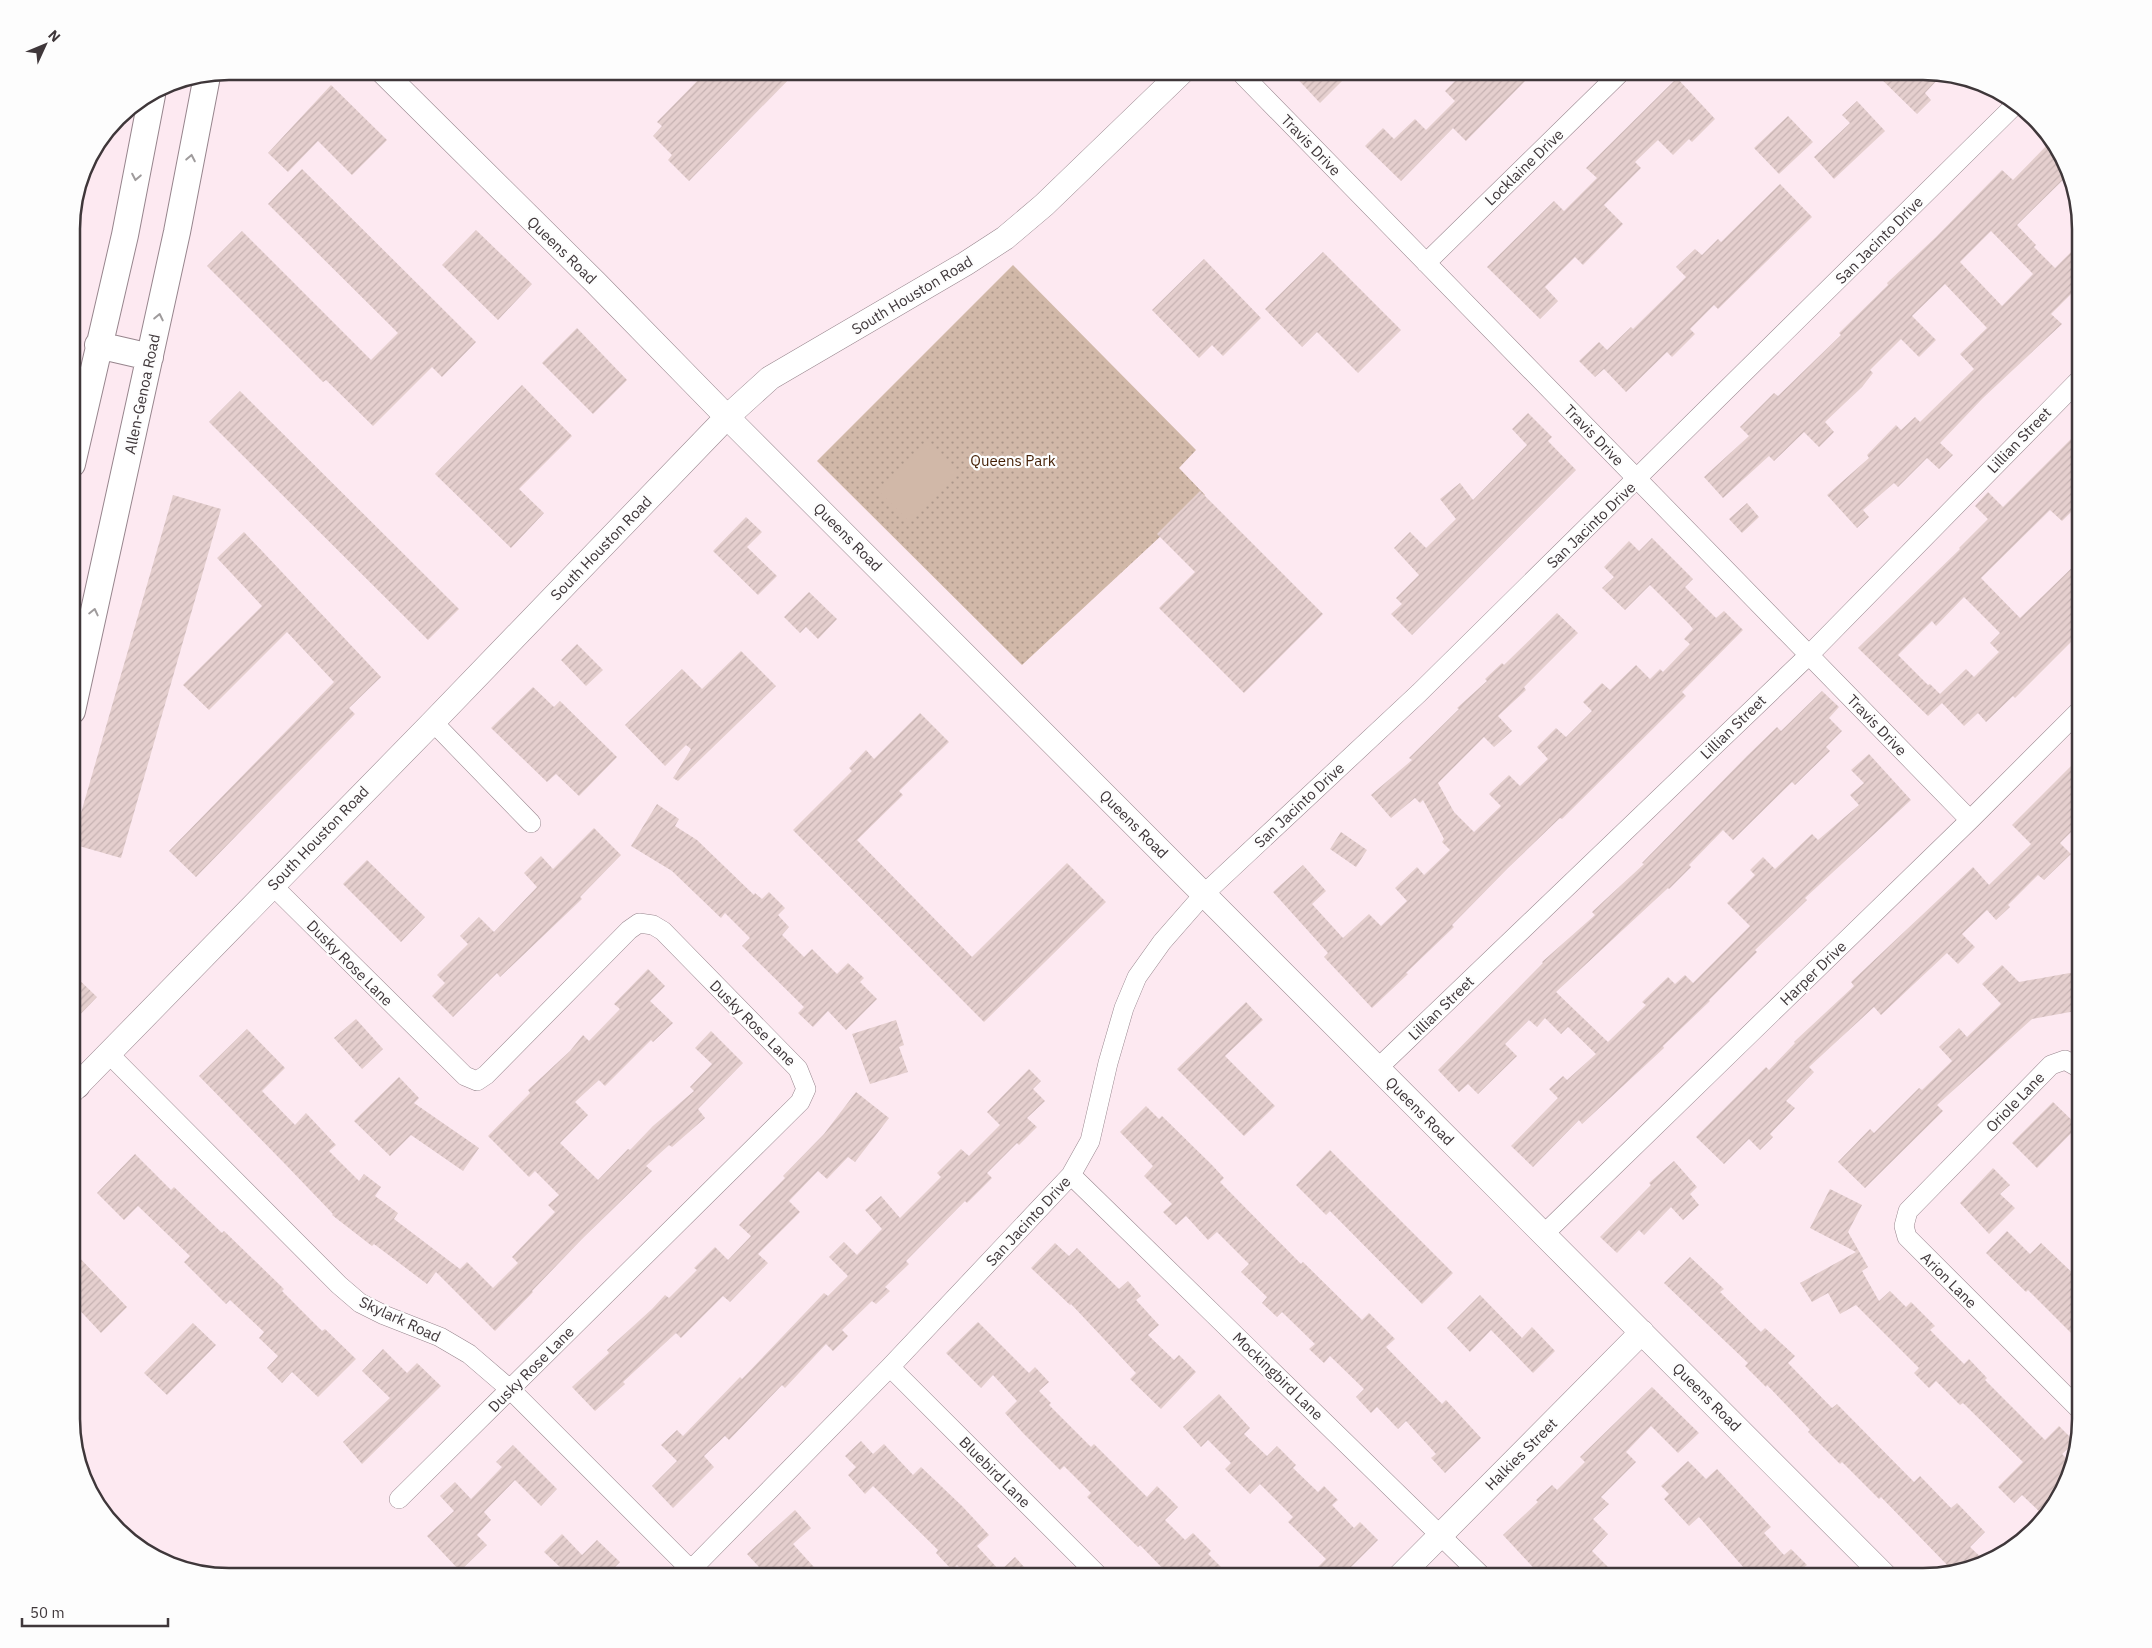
<svg xmlns="http://www.w3.org/2000/svg" width="2152" height="1648" viewBox="0 0 2152 1648" font-family="'IBM Plex Sans',sans-serif">
<style>
.park{fill:url(#park-dots)}
.garden{fill:#d1b8a8}
.building{fill:url(#building-hatch);fill-rule:evenodd}
.lines{fill:none;stroke-linecap:round;stroke-linejoin:round}
.minor-casing{stroke:#97858d;stroke-width:20}
.tertiary-casing{stroke:#97858d;stroke-width:25}
.secondary-casing{stroke:#97858d;stroke-width:28}
.minor{stroke:#fff;stroke-width:19}
.tertiary{stroke:#fff;stroke-width:24}
.secondary{stroke:#fff;stroke-width:26}
.oneway{stroke:#9f9b9c}
.labels{text-anchor:middle;dominant-baseline:central;stroke-width:4.5;stroke-linejoin:round;paint-order:stroke}
.street-label{font-size:15px;fill:#3f373a;stroke:#fdfdfd}
.park-label{font-size:15px;fill:#431f04;stroke:#fdfdfd}
.rim{fill:none;stroke:#3f373a;stroke-width:2.5}
</style>
<defs>
<pattern id="park-dots" width="8" height="8" patternUnits="userSpaceOnUse" patternTransform="scale(1.25)"><rect width="8" height="8" fill="#d1b8a8"/><path d="M2 2h.1M6 6h.1" fill="none" stroke="#ab968a" stroke-width="1.8" stroke-linecap="round"/></pattern>
<pattern id="building-hatch" width="6" height="6" patternUnits="userSpaceOnUse" patternTransform="scale(1.25)"><rect width="6" height="6" fill="#e5cfce"/><path d="M-1 1l2-2M0 6l6-6M5 7l2-2" fill="none" stroke="#c6b2b2"/></pattern>
</defs>
<rect width="100%" height="100%" fill="#fde9f1"/>
<path class="park" d="M1013,265L1196,450L1179,468L1205,495L1022,665L817,461Z"/>
<path class="garden" d="M928,441L958,472L908,520L878,490Z"/>
<path class="building" d="M707,71H797L689,181L668,160L672,155L653,136L662,126L657,122Z
M1290,71H1352L1320,103Z
M1465,71H1519L1527,79L1466,141L1453,128L1401,181L1365,146L1383,128L1394,139L1415,119L1426,130L1455,101L1445,91Z
M1873,71H1923L1943,74L1925,93L1931,100L1917,114Z
M1677,78L1715,119L1692,142L1689,139L1673,155L1658,140L1635,162L1641,168L1604,205L1623,224L1583,265L1575,257L1545,287L1558,301L1540,319L1487,267L1554,201L1564,211L1597,178L1586,168Z
M331,85L387,140L352,175L318,141L288,172L268,153Z
M1857,101L1885,131L1834,179L1814,157L1850,123L1842,115Z
M1788,116L1813,142L1779,174L1754,148Z
M2050,142L2065,159L2068,175L2017,225L2036,245L2034,247L2055,268L2081,242V284L2051,314L2062,324L1983,398L1940,443L1953,455L1939,469L1927,458L1898,487L1894,483L1863,510L1869,517L1857,528L1827,495L1869,458L1867,455L1896,425L1901,430L1915,417L1920,422L1974,369L1960,354L1987,328L1945,284L1912,316L1936,340L1919,357L1901,339L1870,370L1873,373L1862,387L1825,422L1834,432L1819,447L1804,432L1774,461L1769,456L1723,498L1704,477L1749,436L1740,427L1774,393L1778,396L1841,335L1839,333L1888,285L1887,283L1936,237L2002,170L2013,180ZM1991,231L2033,274L2002,306L1960,262Z
M302,169L476,342L442,377L432,367L373,426L326,380L323,382L207,266L242,231L371,360L398,333L268,204Z
M1780,184L1812,217L1718,309L1714,305L1690,329L1695,334L1672,357L1667,352L1626,392L1604,369L1595,377L1579,361L1599,342L1607,350L1631,327L1633,329L1686,277L1676,267L1695,249L1702,255L1718,239L1721,242Z
M476,230L532,284L498,320L442,265Z
M1323,252L1401,330L1358,373L1317,332L1302,347L1265,309Z
M1204,259L1261,318L1223,356L1212,345L1199,358L1152,310Z
M577,328L627,380L593,414L542,363Z
M522,385L572,436L519,489L544,513L511,548L435,474Z
M240,391L459,609L428,640L209,422Z
M1528,413L1552,437L1548,441L1576,470L1412,635L1391,614L1402,604L1396,598L1419,575L1394,548L1410,532L1426,548L1456,519L1440,499L1460,483L1473,500L1527,445L1512,429Z
M2081,429V502L2062,521L2050,510L1981,578L2020,618L2081,559V623L2074,629L2079,634L2015,698L2013,696L1986,722L1978,713L1964,726L1942,703L1928,716L1858,648L1960,549L1959,548L1988,519L1975,506L1988,492L2003,507ZM1964,597L2000,633L1990,643L1999,652L1974,677L1966,669L1940,694L1930,684L1928,685L1898,655L1932,621L1936,626Z
M1200,491L1323,614L1244,693L1159,608L1195,572L1157,534Z
M173,495L221,509L121,858L72,844Z
M1747,503L1759,517L1742,533L1729,519Z
M746,517L762,532L747,547L777,576L758,595L713,551Z
M244,532L381,677L349,708L355,714L196,877L169,851L334,682L287,632L209,710L183,685L262,606L217,558Z
M1652,538L1693,579L1685,587L1716,618L1724,611L1743,630L1682,692L1686,696L1562,819L1560,818L1508,868L1452,925L1454,927L1406,973L1408,974L1372,1008L1324,957L1328,953L1273,892L1303,865L1326,891L1312,904L1343,938L1369,914L1381,926L1407,901L1395,888L1417,867L1424,875L1450,850L1442,842L1444,839L1423,800L1420,803L1415,798L1391,818L1371,795L1412,760L1409,758L1459,709L1457,708L1487,681L1485,679L1502,663L1504,665L1557,613L1578,633L1524,687L1526,690L1498,716L1512,731L1494,747L1484,737L1438,783L1454,812L1474,832L1501,806L1489,794L1509,775L1520,786L1548,759L1537,747L1556,728L1566,737L1592,711L1583,702L1602,683L1610,690L1636,665L1650,679L1660,669L1663,672L1690,644L1684,639L1693,629L1689,624L1650,585L1625,610L1602,588L1614,577L1604,567L1629,541L1639,551Z
M809,592L837,619L818,639L806,627L800,633L784,617Z
M577,644L603,670L586,686L561,660Z
M741,651L776,686L678,781L673,778L691,749L686,745L665,766L625,725L682,669L702,689Z
M533,687L554,707L560,701L617,757L579,796L556,774L547,782L491,728Z
M1822,691L1839,707L1829,718L1842,731L1826,747L1830,751L1795,785L1792,782L1733,840L1723,830L1689,865L1691,867L1669,889L1668,888L1556,992L1608,1042L1646,1005L1642,1002L1668,977L1675,984L1685,975L1693,983L1750,926L1727,903L1755,875L1750,870L1763,857L1775,869L1812,834L1818,840L1859,805L1850,795L1864,783L1851,770L1869,754L1911,800L1805,898L1807,900L1755,950L1757,952L1709,1000L1710,1001L1663,1046L1664,1048L1582,1124L1579,1120L1533,1167L1511,1146L1558,1098L1549,1089L1563,1076L1567,1080L1596,1054L1568,1027L1561,1034L1545,1018L1537,1027L1529,1020L1505,1044L1517,1056L1478,1094L1468,1084L1459,1092L1438,1070L1543,963L1542,962L1595,915L1592,912L1644,864L1642,863L1747,756L1777,727L1781,731Z
M920,713L949,742L899,791L903,795L857,840L972,957L1067,863L1106,902L984,1022L793,830L852,771L849,768L866,750L874,759Z
M2081,756V822L2060,843L2071,854L2044,880L2038,875L2008,905L2010,907L1996,920L1987,910L1962,934L1975,947L1958,964L1947,953L1881,1015L1874,1007L1809,1067L1814,1072L1786,1101L1795,1108L1770,1134L1773,1137L1760,1150L1749,1139L1724,1164L1696,1137L1766,1067L1769,1070L1795,1043L1794,1042L1854,986L1851,982L1973,867L1989,885L2031,844L2012,825Z
M657,804L679,819L675,826L697,840L754,895L755,893L762,899L769,892L785,908L778,915L789,927L782,935L804,957L812,949L837,974L848,963L864,978L860,982L877,999L846,1030L828,1011L813,1027L798,1013L804,1007L742,946L750,938L725,913L721,918L672,871L631,846Z
M594,828L621,855L580,897L582,899L500,977L497,973L453,1017L432,996L445,983L437,975L468,944L460,936L479,917L494,932L537,887L524,873L541,856L553,869Z
M1341,832L1367,850L1356,867L1330,849Z
M367,860L425,917L401,942L343,884Z
M2002,965L2019,982L2081,971V1010L2032,1019L1937,1105L1943,1111L1865,1188L1838,1162L1870,1129L1874,1133L1919,1088L1922,1090L1952,1061L1939,1047L1959,1028L1967,1037L2001,1004L1982,984Z
M648,969L665,986L650,1001L673,1023L653,1042L651,1040L605,1086L599,1080L575,1102L588,1115L560,1143L598,1180L628,1149L630,1150L653,1126L694,1091L690,1087L712,1064L695,1048L711,1031L743,1063L698,1109L705,1118L672,1147L669,1145L646,1166L652,1171L582,1239L532,1291L533,1292L495,1331L436,1272L427,1284L374,1244L372,1246L332,1215L333,1214L286,1165L199,1076L247,1029L285,1068L262,1091L295,1125L306,1113L336,1145L329,1151L359,1181L364,1174L381,1187L375,1196L398,1213L394,1219L460,1269L467,1262L493,1288L518,1263L512,1257L555,1212L548,1205L559,1195L535,1171L529,1177L488,1136L530,1093L528,1090L570,1051L583,1035L589,1041L620,1009L614,1004Z
M72,973L97,997L72,1023Z
M1246,1002L1263,1020L1225,1056L1275,1106L1244,1136L1177,1069Z
M356,1019L383,1049L362,1069L334,1038Z
M896,1020L904,1045L899,1047L908,1072L870,1084L852,1034Z
M1029,1069L1041,1081L1033,1089L1045,1101L1027,1118L1037,1127L1019,1145L1017,1143L987,1173L992,1178L967,1203L965,1201L906,1261L909,1264L885,1287L890,1291L876,1304L872,1301L842,1330L848,1336L833,1351L826,1344L785,1388L782,1385L729,1440L725,1436L704,1456L714,1467L673,1508L652,1486L677,1461L661,1445L677,1430L683,1436L740,1377L742,1379L824,1293L828,1296L848,1276L829,1257L844,1242L857,1255L882,1229L865,1210L881,1196L900,1218L941,1177L937,1173L961,1149L969,1156L1000,1125L987,1112Z
M399,1077L419,1098L414,1103L479,1148L463,1171L411,1135L390,1156L354,1121Z
M856,1092L889,1118L855,1162L848,1157L827,1179L818,1171L789,1201L800,1212L758,1254L768,1263L730,1302L723,1296L681,1338L676,1333L623,1382L625,1384L595,1411L572,1387L609,1353L607,1350L652,1309L665,1295L669,1298L697,1270L694,1268L715,1247L728,1260L751,1236L739,1225L785,1178L783,1176L824,1134Z
M2053,1102L2078,1126L2037,1168L2012,1143Z
M1146,1106L1159,1119L1162,1116L1212,1165L1224,1178L1220,1182L1301,1264L1303,1262L1362,1320L1369,1313L1395,1339L1386,1347L1442,1404L1446,1400L1481,1438L1445,1473L1431,1458L1436,1454L1406,1421L1398,1429L1377,1407L1371,1413L1356,1397L1364,1389L1330,1356L1324,1363L1309,1349L1315,1344L1282,1312L1277,1317L1262,1303L1267,1297L1241,1272L1249,1264L1217,1232L1208,1240L1186,1216L1176,1225L1163,1212L1172,1204L1144,1176L1153,1166L1120,1132Z
M1330,1150L1453,1273L1422,1304L1330,1211L1326,1215L1296,1185Z
M135,1154L171,1190L174,1187L222,1233L224,1231L284,1289L282,1291L322,1331L325,1329L356,1359L318,1397L292,1372L282,1383L267,1368L278,1356L259,1338L264,1332L230,1300L226,1304L184,1262L190,1256L138,1206L124,1220L97,1193Z
M1674,1161L1697,1187L1690,1194L1699,1205L1683,1220L1671,1207L1644,1235L1639,1230L1617,1253L1600,1237L1651,1185L1649,1183Z
M1993,1168L2010,1185L2000,1194L2015,1208L1989,1234L1960,1203Z
M1830,1189L1862,1205L1848,1232L1868,1267L1862,1271L1879,1301L1890,1291L1906,1307L1911,1302L1935,1326L1930,1330L1964,1364L1969,1359L1987,1378L1985,1380L2045,1440L2059,1426L2075,1442L2062,1454L2073,1465L2072,1470L2051,1509L2044,1516L2022,1495L2014,1503L1998,1487L2023,1462L1963,1403L1960,1405L1936,1381L1929,1388L1914,1373L1919,1368L1856,1305L1840,1314L1828,1293L1812,1302L1800,1283L1856,1252L1810,1228Z
M2007,1231L2030,1254L2041,1243L2081,1281V1325L2072,1334L2028,1290L2026,1292L1986,1253Z
M1055,1243L1069,1256L1077,1248L1119,1289L1128,1281L1141,1296L1136,1300L1159,1325L1148,1335L1174,1360L1179,1355L1196,1372L1161,1409L1130,1379L1136,1373L1071,1304L1070,1305L1031,1268Z
M72,1250L127,1307L101,1333L72,1302Z
M1690,1257L1724,1289L1720,1292L1761,1332L1765,1328L1795,1356L1788,1363L1832,1408L1837,1404L1914,1482L1920,1476L1951,1508L1957,1503L1985,1532L1970,1547L1986,1562L1951,1569L1881,1497L1879,1499L1842,1462L1840,1464L1808,1432L1810,1430L1767,1385L1766,1387L1745,1366L1748,1363L1664,1283Z
M1480,1295L1522,1338L1532,1327L1555,1351L1533,1373L1491,1330L1470,1352L1447,1328Z
M978,1322L1029,1373L1035,1367L1049,1382L1039,1391L1051,1403L1049,1405L1091,1447L1094,1444L1147,1497L1157,1486L1178,1507L1165,1520L1185,1540L1193,1533L1211,1551L1208,1554L1231,1577H1171L1140,1545L1138,1547L1087,1497L1091,1493L1064,1466L1060,1470L1023,1433L1005,1413L1017,1401L993,1375L981,1388L946,1353Z
M193,1323L216,1345L167,1395L144,1373Z
M383,1349L407,1373L417,1363L441,1386L362,1464L343,1442L390,1398L362,1371Z
M1652,1387L1699,1433L1678,1453L1651,1426L1626,1452L1636,1462L1601,1497L1609,1504L1593,1519L1608,1534L1592,1551L1618,1577H1542L1503,1535L1538,1502L1536,1500L1552,1485L1557,1490L1585,1462L1580,1457Z
M1219,1394L1250,1428L1244,1434L1267,1456L1277,1446L1296,1465L1293,1468L1318,1492L1324,1486L1338,1500L1332,1505L1354,1528L1360,1522L1378,1540L1341,1577H1308L1326,1559L1288,1522L1293,1517L1260,1484L1250,1494L1225,1469L1231,1463L1208,1440L1201,1447L1183,1427Z
M861,1441L873,1454L884,1444L913,1475L921,1467L962,1506L989,1535L977,1546L1000,1571L1015,1557L1033,1577H968L957,1565L952,1570L936,1553L938,1550L873,1486L865,1494L848,1475L856,1467L845,1456Z
M513,1445L557,1489L541,1506L515,1480L484,1512L491,1520L477,1535L487,1545L460,1571L427,1536L454,1511L440,1496L455,1482L471,1499L502,1467L496,1462Z
M1688,1461L1706,1479L1717,1469L1771,1527L1764,1533L1784,1555L1791,1549L1807,1565L1803,1568L1812,1577H1752L1699,1517L1689,1526L1664,1499L1669,1494L1661,1486Z
M795,1510L811,1528L793,1544L823,1577H768L747,1554Z
M562,1534L582,1555L597,1540L620,1562L605,1577H551L560,1567L544,1552Z"/>
<g class="lines">
<g class="minor-casing">
<path id="minor" d="M1239,71L1970,820
M1426,263L1622,71
M433,722L531,823
M272,885L465,1076L477,1081L486,1075L629,930L639,923L653,925L663,931L798,1069L806,1089L800,1102L399,1499
M109,1054L339,1285L360,1303L384,1315L440,1337L469,1354L511,1390L698,1577
M1378,1068L1809,655L2081,378
M2081,1069L2065,1060L2051,1065L1908,1211L1904,1226L1907,1237L2081,1411
M1071,1175L1483,1577
M1543,1235L1970,820L2081,709
M890,1367L1100,1577
M684,1577L890,1367L1071,1175L1090,1141L1108,1063L1124,1008L1137,977L1162,942L1204,894L1419,693L2017,103"/>
</g>
<g class="tertiary-casing">
<path id="tertiary" d="M382,71L596,283L727,417L1886,1577
M72,1091L433,722L727,417L770,378L965,264L1005,238L1044,205L1183,71
M1399,1577L1642,1332"/>
</g>
<g class="secondary-casing">
<path id="secondary" d="M98,345L150,357
M72,464L125,235L152,95
M72,711L177,232L207,76
M72,1086L77,1085"/>
</g>
<use href="#minor" class="minor"/>
<use href="#tertiary" class="tertiary"/>
<use href="#secondary" class="secondary"/>
</g>
<defs><path id="oneway-chevron" d="M-2-3.5L2.5 0L-2 3.5" fill="none" stroke-width="1.6" stroke-linecap="round" stroke-linejoin="round" transform="scale(1.25)"/></defs>
<g class="oneway">
<use href="#oneway-chevron" transform="translate(191 158) rotate(-79)"/>
<use href="#oneway-chevron" transform="translate(136 177) rotate(101)"/>
<use href="#oneway-chevron" transform="translate(159 317) rotate(-78)"/>
<use href="#oneway-chevron" transform="translate(94 612) rotate(-77)"/>
</g>
<g class="labels">
<g class="street-label">
<text transform="translate(1311 145) rotate(46)">Travis Drive</text>
<text transform="translate(1524 167) rotate(-44)">Locklaine Drive</text>
<text transform="translate(1879 240) rotate(-45)">San Jacinto Drive</text>
<text transform="translate(562 250) rotate(44)">Queens Road</text>
<text transform="translate(912 295) rotate(-31)">South Houston Road</text>
<text transform="translate(142 394) rotate(-78)">Allen-Genoa Road</text>
<text transform="translate(1594 435) rotate(46)">Travis Drive</text>
<text transform="translate(2019 440) rotate(-46)">Lillian Street</text>
<text transform="translate(1591 525) rotate(-44)">San Jacinto Drive</text>
<text transform="translate(848 537) rotate(45)">Queens Road</text>
<text transform="translate(601 548) rotate(-46)">South Houston Road</text>
<text transform="translate(1877 725) rotate(46)">Travis Drive</text>
<text transform="translate(1733 727) rotate(-44)">Lillian Street</text>
<text transform="translate(1299 805) rotate(-43)">San Jacinto Drive</text>
<text transform="translate(1134 824) rotate(45)">Queens Road</text>
<text transform="translate(318 838) rotate(-46)">South Houston Road</text>
<text transform="translate(350 963) rotate(45)">Dusky Rose Lane</text>
<text transform="translate(1813 973) rotate(-44)">Harper Drive</text>
<text transform="translate(1441 1008) rotate(-44)">Lillian Street</text>
<text transform="translate(753 1023) rotate(45)">Dusky Rose Lane</text>
<text transform="translate(2015 1102) rotate(-46)">Oriole Lane</text>
<text transform="translate(1420 1111) rotate(45)">Queens Road</text>
<text transform="translate(1028 1221) rotate(-47)">San Jacinto Drive</text>
<text transform="translate(1949 1280) rotate(45)">Arion Lane</text>
<text transform="translate(400 1319) rotate(25)">Skylark Road</text>
<text transform="translate(531 1369) rotate(-45)">Dusky Rose Lane</text>
<text transform="translate(1278 1376) rotate(44)">Mockingbird Lane</text>
<text transform="translate(1707 1397) rotate(45)">Queens Road</text>
<text transform="translate(1521 1454) rotate(-45)">Halkies Street</text>
<text transform="translate(995 1472) rotate(45)">Bluebird Lane</text>
</g>
<g class="park-label">
<text x="1013" y="460">Queens Park</text>
</g>
</g>
<path d="M0 0H2152V1648H0ZM229 80H1923A149 149 0 0 1 2072 229V1419A149 149 0 0 1 1923 1568H229A149 149 0 0 1 80 1419V229A149 149 0 0 1 229 80Z" fill="#fdfdfd" fill-rule="evenodd"/>
<path class="rim" d="M229 80H1923A149 149 0 0 1 2072 229V1419A149 149 0 0 1 1923 1568H229A149 149 0 0 1 80 1419V229A149 149 0 0 1 229 80Z"/>
<g transform="translate(45 45) rotate(46)" stroke="#fdfdfd" stroke-width="4" paint-order="stroke">
<path d="M0-4L9 19L0 12L-9 19Z" fill="#3f373a"/>
<text y="-8" font-size="14" font-weight="bold" text-anchor="middle" fill="#3f373a">N</text>
</g>
<path d="M22 1618v8h146v-8" fill="none" stroke="#3f373a" stroke-width="2.5"/>
<text x="30" y="1618" font-size="15" fill="#3f373a" stroke="#fdfdfd" stroke-width="4" paint-order="stroke">50 m</text>
</svg>
